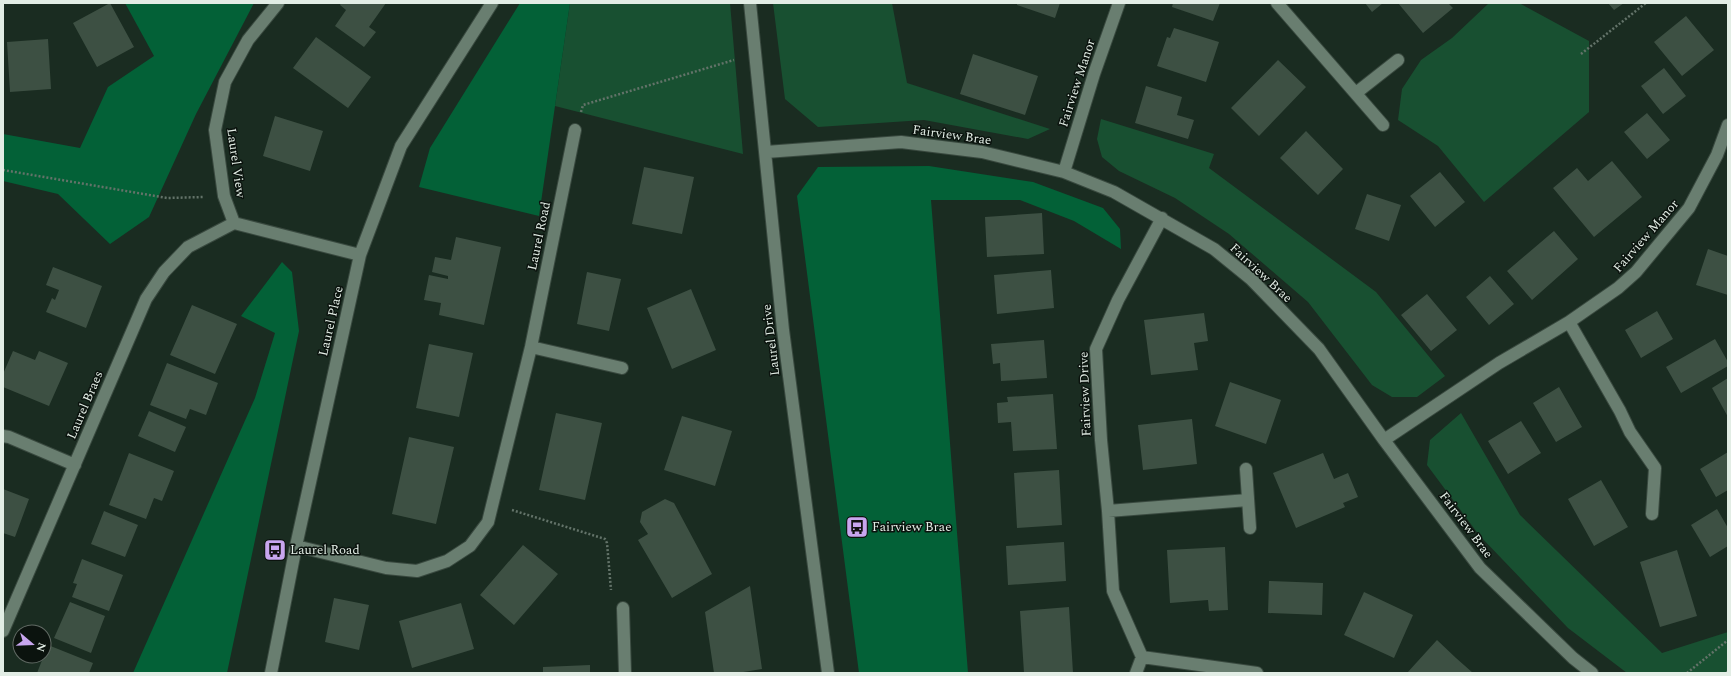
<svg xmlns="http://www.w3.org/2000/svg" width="1731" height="676" viewBox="0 0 1731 676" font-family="Spectral,serif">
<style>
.green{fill:#185031}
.forest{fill:#036137}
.building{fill:#3d5043}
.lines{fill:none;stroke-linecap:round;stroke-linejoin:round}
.street-casing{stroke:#39493f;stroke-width:14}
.path{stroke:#637369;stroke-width:2.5;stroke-dasharray:2 2;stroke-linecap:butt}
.street{stroke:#697e70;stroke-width:12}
.labels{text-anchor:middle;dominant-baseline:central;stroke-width:3;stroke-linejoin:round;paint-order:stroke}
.street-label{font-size:13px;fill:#e2ede5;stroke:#0b130e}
.poi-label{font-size:13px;fill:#e2ede5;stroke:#0b130e;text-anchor:start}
</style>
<rect width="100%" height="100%" fill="#1a2c21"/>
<path class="green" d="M570,3H730L743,154L555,106Z
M773,3H892L907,83L1050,129L1028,139L924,120L818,127L785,99Z
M1489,3H1519L1589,41V112L1484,202L1438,146L1398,120L1402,89L1421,60L1452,38Z
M1101,119L1214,154L1209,168L1376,292L1445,376L1417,397H1392L1372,385L1308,302L1229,234L1175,198L1119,171L1102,157L1097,139Z
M1461,413L1520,515L1662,653L1728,632V673H1627L1568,628L1479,535L1427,465L1430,440Z"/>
<path class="forest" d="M125,3H254L196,114L149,217L110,244L58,194L3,181V134L80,148L108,87L154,56Z
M520,3H570L539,216L419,187L430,148Z
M929,166L1033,182L1103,208L1120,229L1121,249L1074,221L1020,200H931L968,673H859L797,196L818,167Z
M282,262L292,272L299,331L227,673H133L255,398L275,333L241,316Z"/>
<path class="building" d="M110,3L134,47L97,67L73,23Z
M341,3H386L369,27L376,32L364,47L335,26L346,10L340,5Z
M1017,3H1060L1055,18L1017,5Z
M1173,3H1220L1213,21L1172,7Z
M1365,3H1383L1372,12Z
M1398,3H1448L1453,8L1423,33Z
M1608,3H1624L1614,10Z
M1686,16L1714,50L1682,76L1654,42Z
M1174,28L1219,42L1206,82L1157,66L1167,37L1170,38Z
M316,37L371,77L348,108L293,68Z
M48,39L51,89L10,92L7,42Z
M973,54L1038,76L1025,115L960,94Z
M1278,60L1306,87L1259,136L1231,108Z
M1664,68L1686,96L1663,114L1641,86Z
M1146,86L1182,97L1177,115L1194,120L1188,139L1135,123Z
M1647,113L1670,140L1647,159L1624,132Z
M275,116L323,131L310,171L263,156Z
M1306,131L1343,169L1318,195L1280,158Z
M1612,161L1642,197L1594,237L1553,188L1577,168L1588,181Z
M644,167L694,177L682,234L632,224Z
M1440,172L1465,202L1435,227L1410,196Z
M1367,194L1401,205L1389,241L1355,229Z
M1042,213L1044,254L987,257L985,217Z
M1554,231L1578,259L1532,300L1507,271Z
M456,237L501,247L484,325L439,315L441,303L424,300L429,275L448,279V276L432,272L435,257L451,260Z
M1708,249L1728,256V295L1696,285Z
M53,267L102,286L86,328L46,312L52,298L55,300L59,290L46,285Z
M1051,270L1054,308L997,314L994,275Z
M587,272L621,279L609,331L577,324Z
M1490,276L1514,304L1489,325L1466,297Z
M691,289L716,350L672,369L647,308Z
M1427,294L1457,330L1431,351L1401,315Z
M192,305L237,324L215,374L170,355Z
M1657,311L1673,339L1641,358L1625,330Z
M1204,313L1208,341L1194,343L1198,370L1151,375L1144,320Z
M1715,339L1728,362V366L1681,393L1666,367Z
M1044,340L1047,378L1001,381L1000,363L993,364L991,344Z
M429,344L473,353L459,417L416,408Z
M13,351L35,360L39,351L68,363L49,406L3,387V374Z
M167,363L218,383L206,415L190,409L186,419L150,405Z
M1728,378V417L1712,388Z
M1230,382L1281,400L1266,444L1215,426Z
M1559,387L1582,427L1556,442L1533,403Z
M1053,394L1057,449L1013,451L1011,422L998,423L997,403L1008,402L1007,397Z
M149,411L186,427L175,452L138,436Z
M556,413L602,423L585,500L539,490Z
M682,416L732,431L715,486L664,470Z
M1192,419L1197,464L1143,470L1138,425Z
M1521,421L1541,453L1508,474L1488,441Z
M409,437L454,447L436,524L392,514Z
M1728,452V490L1716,497L1700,469Z
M129,453L174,471L162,501L154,498L146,519L109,505Z
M1323,453L1334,479L1348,473L1358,497L1343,503L1345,507L1296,528L1273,473Z
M1059,470L1062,525L1017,528L1014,473Z
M1601,480L1628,527L1594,546L1568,499Z
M3,489L29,499L15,537L3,533Z
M665,499L674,503L712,574L672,598L638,540L648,534L640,522L642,512Z
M1717,509L1728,528V546L1710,557L1691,525Z
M104,511L138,525L125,557L91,544Z
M1064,542L1066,581L1008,585L1006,546Z
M523,545L558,574L514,625L480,595Z
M1225,547L1228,610L1209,611L1208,600L1170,603L1167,550Z
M1677,550L1697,616L1660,627L1640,562Z
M82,559L123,575L109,611L72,597L77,584L73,583Z
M1269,581L1323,583L1322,615L1268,613Z
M750,586L762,669L737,673H714L705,612Z
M1364,592L1413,615L1394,658L1344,635Z
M334,598L369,605L359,650L325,642Z
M70,602L105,616L91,653L54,638Z
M461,603L474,649L412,668L399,621Z
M1069,607L1073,673H1024L1020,611Z
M1437,640L1456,658L1473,673H1407Z
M48,645L93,663L89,673H37Z
M590,665V673H543V667Z"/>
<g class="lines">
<g class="street-casing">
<path id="street" d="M750,3L783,330L828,673
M1277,3L1383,125
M1356,93L1398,60
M766,152L901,142L982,152L1064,172L1114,192L1214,249L1251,279L1319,349L1384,440L1480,568L1573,658L1592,673
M1064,172L1094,74L1119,3
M234,223L224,196L215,130L225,82L248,40L278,3
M234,223L360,255
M1569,322L1620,411L1630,432L1655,468L1652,514
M531,347L622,368
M3,436L9,437L75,465
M1384,440L1499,363L1569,322L1618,288L1636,272L1689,208L1717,155L1728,125
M1246,469L1250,528
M1108,511L1248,500
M296,546L386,568L417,571L447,561L470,546L488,522L531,347L575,130
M623,608L625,673
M3,631L146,299L164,272L188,247L234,223
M1142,657L1257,673
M271,673L296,546L360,255L401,146L492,3
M1136,673L1142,657L1113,591L1108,511L1101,440L1096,349L1118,300L1162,218"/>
</g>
<path class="path" d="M1581,54L1646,3
M581,112L583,105L734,60
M3,170L167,198L204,197
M512,510L605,539L607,543L611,590
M1687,673L1728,640
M1727,673L1728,670"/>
<use href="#street" class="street"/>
</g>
<defs>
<g id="bus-square" transform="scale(1.15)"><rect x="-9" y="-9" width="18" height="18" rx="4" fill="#c8a6ef" stroke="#0b130e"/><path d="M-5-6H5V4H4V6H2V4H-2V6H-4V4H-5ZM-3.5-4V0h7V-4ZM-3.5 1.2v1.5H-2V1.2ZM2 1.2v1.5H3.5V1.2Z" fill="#111"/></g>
</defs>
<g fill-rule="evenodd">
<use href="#bus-square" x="857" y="527"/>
<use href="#bus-square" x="275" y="550"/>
</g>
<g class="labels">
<g class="street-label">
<text transform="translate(1077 83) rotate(-72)">Fairview Manor</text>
<text transform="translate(952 135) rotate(8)">Fairview Brae</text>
<text transform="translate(236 163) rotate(82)">Laurel View</text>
<text transform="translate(539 236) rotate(-78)">Laurel Road</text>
<text transform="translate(1646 236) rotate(-49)">Fairview Manor</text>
<text transform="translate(1261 273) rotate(43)">Fairview Brae</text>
<text transform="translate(331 321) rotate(-77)">Laurel Place</text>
<text transform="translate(771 340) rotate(-97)">Laurel Drive</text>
<text transform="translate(1085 394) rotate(-92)">Fairview Drive</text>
<text transform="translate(85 405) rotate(-67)">Laurel Braes</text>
<text transform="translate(1466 525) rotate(53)">Fairview Brae</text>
</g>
<g class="poi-label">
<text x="872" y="527">Fairview Brae</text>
<text x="290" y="550">Laurel Road</text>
</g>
</g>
<rect width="1731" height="676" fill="none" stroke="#e2ede5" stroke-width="8"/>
<g transform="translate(32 644) rotate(109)"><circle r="19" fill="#0b130e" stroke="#616a64"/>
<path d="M0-3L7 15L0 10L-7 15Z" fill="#c8a6ef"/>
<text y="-6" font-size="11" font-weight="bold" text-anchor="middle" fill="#e2ede5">N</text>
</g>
</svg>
